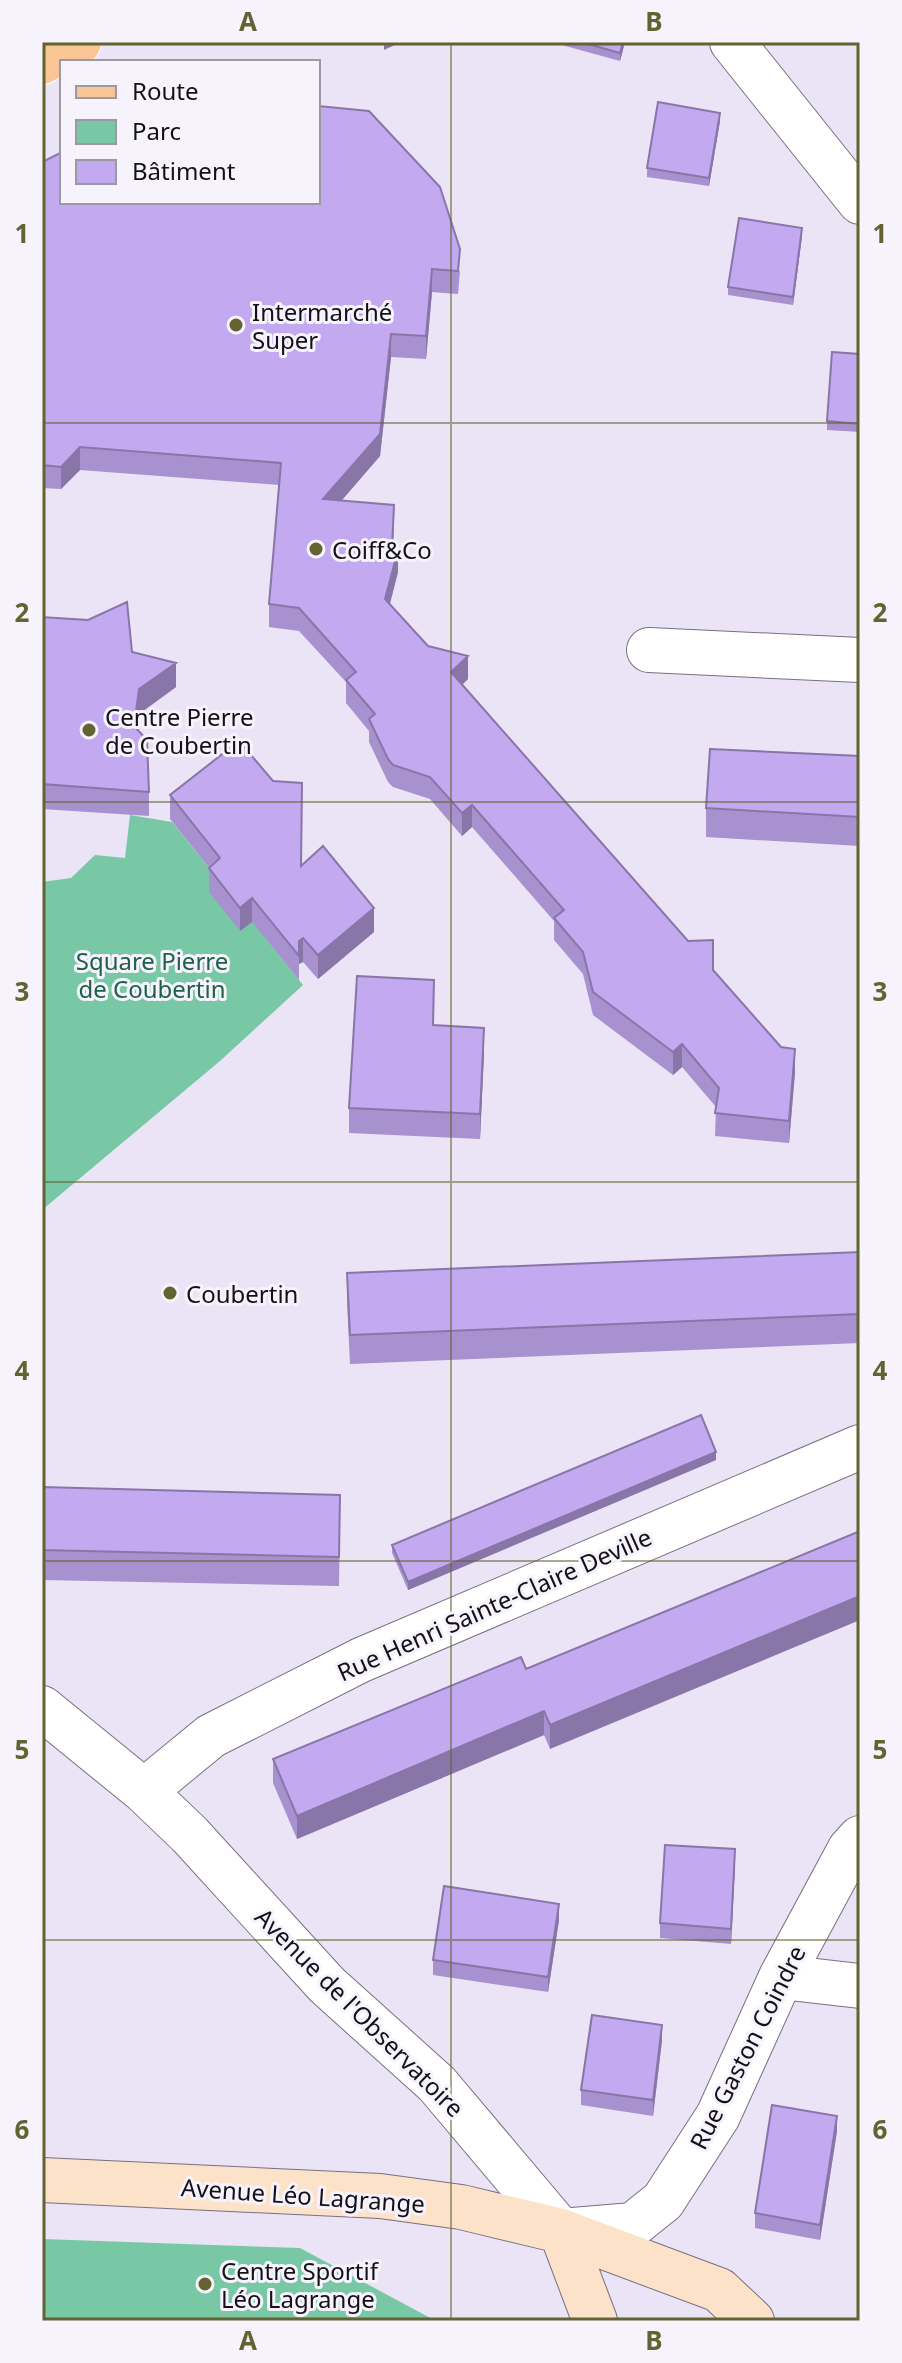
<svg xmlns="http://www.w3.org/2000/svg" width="902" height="2363" viewBox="0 0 902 2363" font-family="'Noto Sans',sans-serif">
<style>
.green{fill:#78c8a5}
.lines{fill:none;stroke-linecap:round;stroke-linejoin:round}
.minor-casing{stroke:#767180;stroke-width:46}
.secondary-casing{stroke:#767180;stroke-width:46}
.primary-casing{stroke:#fff;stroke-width:46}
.minor{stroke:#fff;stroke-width:44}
.secondary{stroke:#fde2ca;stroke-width:44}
.primary{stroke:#fac595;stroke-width:44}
.wall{fill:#a791ce}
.shaded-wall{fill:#8876a8}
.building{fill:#c2a9f0;stroke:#8876a8;stroke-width:2}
.grid{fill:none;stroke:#626330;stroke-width:2;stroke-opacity:0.55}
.poi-dot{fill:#626330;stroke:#f6f3fd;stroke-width:3}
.labels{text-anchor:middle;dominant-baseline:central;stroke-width:6;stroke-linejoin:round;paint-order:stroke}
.poi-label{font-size:24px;fill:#131117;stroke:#f6f3fd;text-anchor:start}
.park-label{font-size:24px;fill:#1d6148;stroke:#f6f3fd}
.street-label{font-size:24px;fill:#131117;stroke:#f6f3fd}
.neatline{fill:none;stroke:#626330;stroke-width:3}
.grid-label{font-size:26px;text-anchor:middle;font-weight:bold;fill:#626330}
</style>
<rect width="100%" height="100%" fill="#eae4f6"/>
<path class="green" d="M130,815L172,822L303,985L220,1061L42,1210V882L71,878L95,855L125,858Z
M42,2239L300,2248L436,2321H42Z"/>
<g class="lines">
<g class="minor-casing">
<path id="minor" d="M732,42L860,202
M649,650L860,660
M42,1708L144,1791L190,1835L327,1985L437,2084L561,2231L633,2225L663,2201L718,2116L781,1977L850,1849L860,1838
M144,1791L211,1736L361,1660L860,1447
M781,1977L860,1986"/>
</g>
<g class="secondary-casing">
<path id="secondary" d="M42,2180L380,2196L461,2207L561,2231L719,2290L752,2321
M561,2231L595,2321"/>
</g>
<g class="primary-casing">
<path id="primary" d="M42,62L79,42"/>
</g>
<use href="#minor" class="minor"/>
<use href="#secondary" class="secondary"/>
<use href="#primary" class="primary"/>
</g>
<path class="wall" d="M551,42H625L620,61Z
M720,121L709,186L647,177V168Z
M42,162L460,271L458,294L432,292L426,359L391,357L380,456L341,501L394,528L393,549L398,572L390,604L428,646L468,679L462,685L713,970L795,1072L789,1143L715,1136L716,1107L682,1067L673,1075L593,1015L583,974L554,940V921L472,827L462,836L430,799L393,787L388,782L369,742V731L346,703V682L299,631L269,627V604L279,485L80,470L61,489L42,488Z
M802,236L793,305L728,295V287Z
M860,354V432L827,430V421Z
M42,617L132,652L176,687L139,714L137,729L149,792V816L42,809Z
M860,756V846L706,837V808Z
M170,795L301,866L374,932L318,979L303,962L299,964V980L252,922L240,931L209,892V868L170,819Z
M433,1025L484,1053L480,1139L349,1133V1108Z
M860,1252V1343L350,1364L347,1302V1273Z
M716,1460L408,1590L392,1553V1545Z
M42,1487L340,1524L339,1586L42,1580Z
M860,1531L550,1749L544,1735L297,1839L273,1783V1759L526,1669Z
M735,1865L731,1944L660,1938V1923Z
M559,1920L548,1992L433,1975V1960Z
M662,2040L653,2116L581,2105V2090Z
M837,2131L820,2240L755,2228V2213Z"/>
<path class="shaded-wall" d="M384,42H401L384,50Z
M623,42H625L620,61V53Z
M720,113V121L709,186V178Z
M802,228V236L793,305V297Z
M432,269V292L426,359V336Z
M391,334V357L380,456L323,522V499Z
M80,447V470L61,489V467Z
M398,550V572L385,622V599Z
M468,656V679L451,695V672Z
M176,663V687L139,714L134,751V726L139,689Z
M472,805V827L462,836V813Z
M252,898V922L240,931V908Z
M374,908V932L318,979V955Z
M303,938V962L299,964V980V941Z
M484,1028V1053L480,1139V1114Z
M682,1044V1067L673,1075V1052Z
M795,1049V1072L789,1143V1121Z
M716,1452V1460L408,1590V1582Z
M860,1596V1620L550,1749V1725Z
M544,1711V1735L297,1839V1816Z
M735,1849V1865L731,1944V1929Z
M559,1904V1920L548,1992V1977Z
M662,2025V2040L653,2116V2100Z
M837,2116V2131L820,2240V2225Z"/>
<path class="building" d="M581,42H623L620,53Z
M658,102L720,113L709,178L647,168Z
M318,106L369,111L440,187L460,249L458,271L432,269L426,336L391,334L380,434L323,499L394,505L392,548L398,550L385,599L428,646L468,656L451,672L688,941L713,940V970L781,1047L795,1049L789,1121L715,1113L719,1088L682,1044L673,1052L593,992L583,952L554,918L564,910L472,805L462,813L430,777L393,765L388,759L369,719L375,714L346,680L356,672L299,608L269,604L281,463L80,447L61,467L42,465V162L62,152V202H318Z
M739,218L802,228L793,297L728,287Z
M832,352L860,354V424L827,421Z
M127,602L132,652L176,663L139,689L134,726L147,740L149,792L42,784V617L88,620Z
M239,741L273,781L302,783L301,866L323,846L374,908L318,955L303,938L299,941V956L252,898L240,908L209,868L220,858L170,795Z
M710,749L860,756V817L706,808Z
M357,976L434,980L433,1025L484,1028L480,1114L349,1108Z
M860,1252V1314L350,1335L347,1273Z
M701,1415L716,1452L408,1582L392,1545Z
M42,1487L340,1495L339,1557L42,1550Z
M860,1531V1596L550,1725L544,1711L297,1816L273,1759L521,1657L526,1669Z
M665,1845L735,1849L731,1929L660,1923Z
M444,1886L559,1904L548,1977L433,1960Z
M592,2015L662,2025L653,2100L581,2090Z
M772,2105L837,2116L820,2225L755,2213Z"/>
<path class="grid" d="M451,42V2321M42,423H860M42,802H860M42,1182H860M42,1561H860M42,1940H860"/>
<g class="poi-dot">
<circle cx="236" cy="325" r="8"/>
<circle cx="316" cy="549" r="8"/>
<circle cx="89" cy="730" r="8"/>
<circle cx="170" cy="1293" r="8"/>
<circle cx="205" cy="2284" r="8"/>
</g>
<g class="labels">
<g class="poi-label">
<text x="252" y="311">Intermarché<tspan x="252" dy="28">Super</tspan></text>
<text x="332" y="549">Coiff&amp;Co</text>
<text x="105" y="716">Centre Pierre<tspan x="105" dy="28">de Coubertin</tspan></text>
<text x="186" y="1293">Coubertin</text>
<text x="221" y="2270">Centre Sportif<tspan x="221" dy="28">Léo Lagrange</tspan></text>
</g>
<g class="park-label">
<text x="152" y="960">Square Pierre<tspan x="152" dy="28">de Coubertin</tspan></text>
</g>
<g class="street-label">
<text transform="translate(494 1604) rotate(-24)">Rue Henri Sainte-Claire Deville</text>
<text transform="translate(360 2012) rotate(45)">Avenue de l'Observatoire</text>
<text transform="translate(747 2047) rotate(-63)">Rue Gaston Coindre</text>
<text transform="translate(303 2195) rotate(4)">Avenue Léo Lagrange</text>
</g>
</g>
<rect width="902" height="2363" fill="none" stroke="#f6f3fd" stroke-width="88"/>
<rect x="60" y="60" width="260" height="144" fill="#f6f3fd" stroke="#9b99a1" stroke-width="2"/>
<rect x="76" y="86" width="40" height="12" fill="#fac595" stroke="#9b99a1" stroke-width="2"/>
<text x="132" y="100" font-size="24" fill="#131117">Route</text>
<rect x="76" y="120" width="40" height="24" fill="#78c8a5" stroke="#9b99a1" stroke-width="2"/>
<text x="132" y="140" font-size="24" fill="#131117">Parc</text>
<rect x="76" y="160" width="40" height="24" fill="#c2a9f0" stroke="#9b99a1" stroke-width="2"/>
<text x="132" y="180" font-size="24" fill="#131117">Bâtiment</text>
<rect x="44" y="44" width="814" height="2275" class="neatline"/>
<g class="grid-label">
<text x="248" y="31">A</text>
<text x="654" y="31">B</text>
<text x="22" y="243">1</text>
<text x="880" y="243">1</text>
<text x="22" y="622">2</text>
<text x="880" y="622">2</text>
<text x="22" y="1001">3</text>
<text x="880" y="1001">3</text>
<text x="22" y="1380">4</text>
<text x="880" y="1380">4</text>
<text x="22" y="1759">5</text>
<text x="880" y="1759">5</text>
<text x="22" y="2139">6</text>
<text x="880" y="2139">6</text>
<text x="248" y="2350">A</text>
<text x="654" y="2350">B</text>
</g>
</svg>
